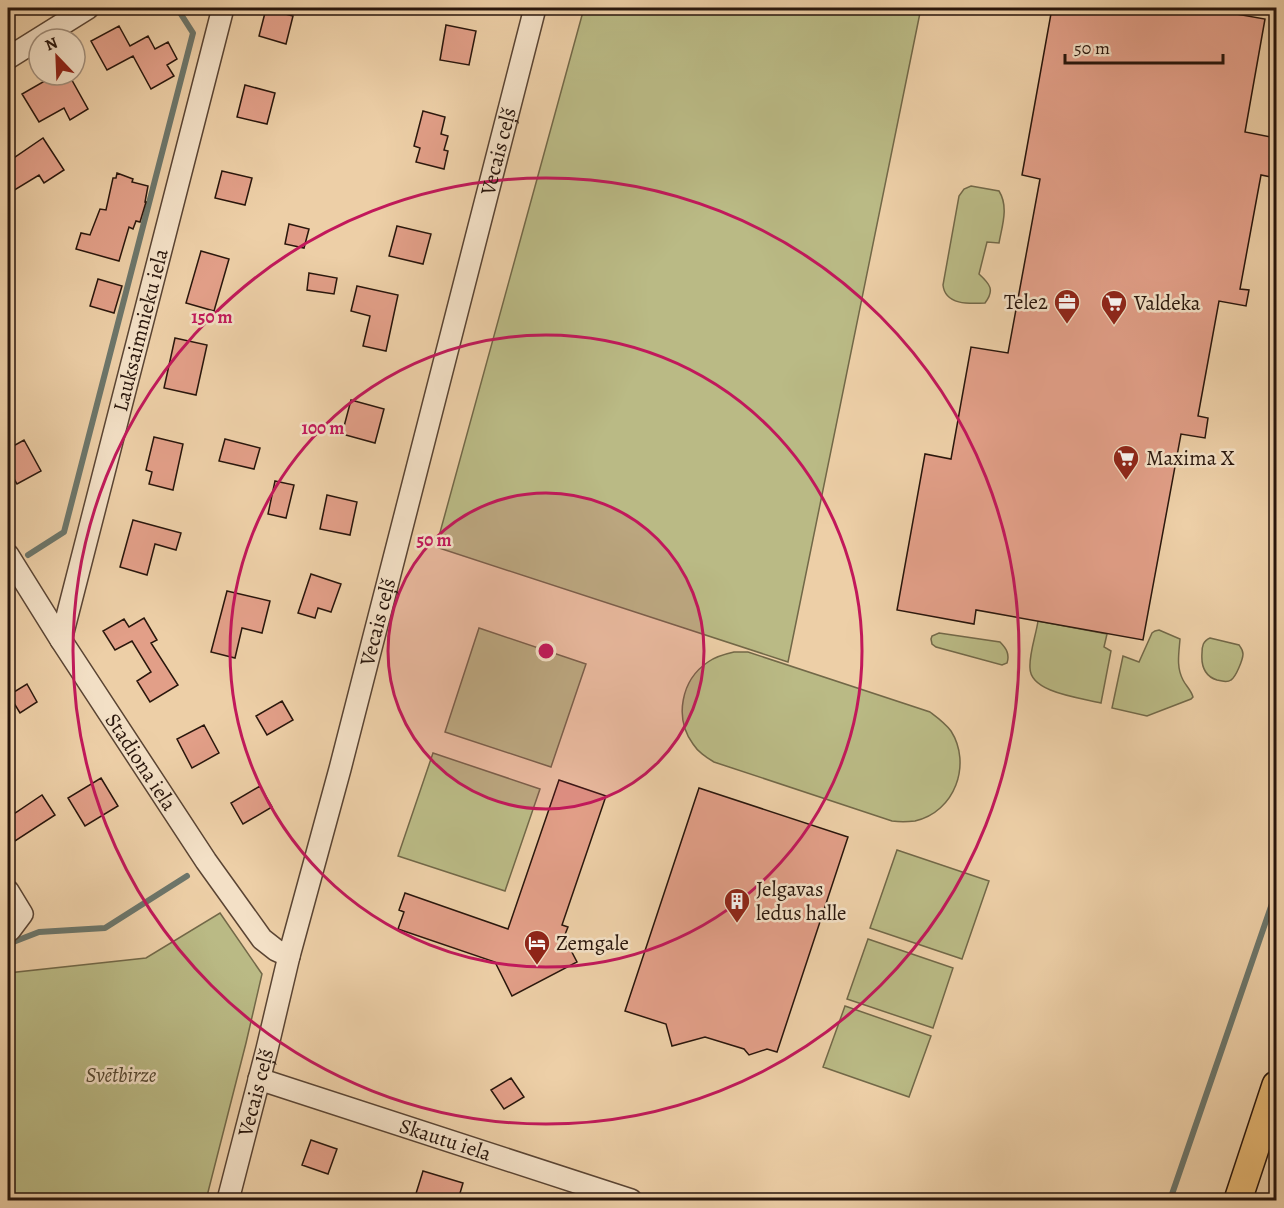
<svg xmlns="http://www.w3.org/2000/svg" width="1284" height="1208" viewBox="0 0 1284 1208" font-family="Alegreya,serif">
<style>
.green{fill:#baba85;stroke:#726848;stroke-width:1.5}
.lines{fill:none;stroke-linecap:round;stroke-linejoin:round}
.stream{stroke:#6c766b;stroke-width:6}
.building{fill:#e29f88;stroke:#29160c;stroke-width:1.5}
.minor-casing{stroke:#5a4433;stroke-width:24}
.major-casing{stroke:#29160c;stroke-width:30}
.minor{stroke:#f3e0c6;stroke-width:21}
.major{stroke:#e6b874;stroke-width:27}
.ring{fill:none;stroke:#c2185b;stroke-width:3}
.labels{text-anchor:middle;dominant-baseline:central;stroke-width:5;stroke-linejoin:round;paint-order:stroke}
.street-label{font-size:21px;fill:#29160c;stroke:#f3e0c6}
.poi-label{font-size:21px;fill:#29160c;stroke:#f3e0c6;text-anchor:start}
.park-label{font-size:21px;font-style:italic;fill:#544730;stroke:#f3e0c6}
.centre{fill:#c2185b;stroke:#f3e0c6;stroke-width:3}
.ring-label{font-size:18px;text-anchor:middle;font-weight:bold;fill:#c2185b;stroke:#f3e0c6;stroke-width:5;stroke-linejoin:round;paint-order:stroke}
</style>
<rect width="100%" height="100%" fill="#edcfa7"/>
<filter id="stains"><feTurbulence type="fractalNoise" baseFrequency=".00333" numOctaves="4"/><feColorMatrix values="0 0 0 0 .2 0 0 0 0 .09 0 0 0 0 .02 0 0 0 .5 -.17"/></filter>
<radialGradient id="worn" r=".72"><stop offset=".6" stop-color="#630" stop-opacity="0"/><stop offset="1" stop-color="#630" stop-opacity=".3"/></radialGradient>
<path class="green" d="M584,8H921L788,662L436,547Z
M971,186L999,191C1009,207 1002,226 999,243L987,242L979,274C990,284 995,290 985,303C969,304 945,305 943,285L959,196L964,189Z
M1038,621L1107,634L1104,647L1111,651L1101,703C1082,698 1030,693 1030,668C1029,654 1036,635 1038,621Z
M479,628L586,664L551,767L445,732Z
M1159,630L1180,639C1179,653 1176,667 1183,680C1186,686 1191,690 1193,697L1191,699L1147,716L1112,708L1123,656L1139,662L1152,633L1155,631Z
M939,633L1000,642C1006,648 1010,654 1007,663L1002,665L936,647L932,644L931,639L932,636Z
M1210,638L1239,645C1242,649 1243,650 1243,654C1243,659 1236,677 1231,680C1227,683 1221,681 1217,680C1204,676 1201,666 1202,653C1202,646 1203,641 1210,638Z
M734,652H748L930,712C938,718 945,723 951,731C972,764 955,812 915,821C907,822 899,822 892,821L714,762C706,757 698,752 693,744C674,718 681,680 708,662C716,656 725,654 734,652Z
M433,753L540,789L505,891L398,856Z
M897,850L989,881L962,959L870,928Z
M220,913L262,974L246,1043L206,1200H8V973L146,958Z
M868,939L953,968L933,1028L847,999Z
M845,1006L931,1036L909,1097L823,1067Z"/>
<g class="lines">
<path class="stream" d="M28,555L64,532L193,33L177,8
M8,944L39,932L105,928L187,876
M1170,1200L1276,892"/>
</g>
<path class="building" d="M1052,8H1202L1265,19L1245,132L1276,138V178L1261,175L1240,289L1249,290L1246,306L1219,301L1198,416L1208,418L1205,438L1181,434L1143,640L976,610L974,624L897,610L925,454L951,459L971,347L1008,353L1040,179L1022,175Z
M266,9L293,16L286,44L259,36Z
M446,25L476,31L469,65L440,60Z
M119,26L130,46L148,36L155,49L168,42L177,59L167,65L174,76L151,89L133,56L107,70L91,41Z
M55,75H69L88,109L70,120L64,108L39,122L22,94Z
M245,85L275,93L267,124L237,117Z
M423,111L445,117L441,134L448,136L444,150L448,151L444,169L416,162L420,148L414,146Z
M43,138L64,170L44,183L39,175L8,194V162Z
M222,171L252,178L245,205L215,198Z
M117,173L133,179L132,182L148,186L145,202H146L140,222L136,221L133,229L129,227L119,261L76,249L81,233L90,235L100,209L106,210L113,178H116Z
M289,224L309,229L304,248L285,244Z
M397,226L431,234L423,264L389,256Z
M201,251L229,259L214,311L186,303Z
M309,273L337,278L334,294L307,290Z
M98,279L122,286L114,313L90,306Z
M357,286L398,295L386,351L363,346L370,316L351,311Z
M175,338L207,345L196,395L164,388Z
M351,400L384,409L375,443L342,434Z
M154,437L183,444L173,490L149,484L152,472L146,470Z
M225,439L260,448L254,469L219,461Z
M24,440L41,471L17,484L8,468V449Z
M275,481L294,485L286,518L268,514Z
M327,495L357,502L350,535L320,529Z
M133,520L181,533L176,550L155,544L147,575L120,567Z
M311,574L341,584L331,612L318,608L315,618L298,613Z
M227,591L270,601L262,633L242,628L235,658L211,652Z
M144,618L157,640L151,643L178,685L150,702L137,681L151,672L132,641L115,650L103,631L124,619L129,627Z
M27,684L37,702L20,713L9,695Z
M282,701L293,720L267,735L256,716Z
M204,725L219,753L192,768L177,739Z
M101,778L118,806L85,826L68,798Z
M559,780L606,796L562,925L568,927L564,937L577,962L512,996L495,962L398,929L404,912L399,910L405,893L508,929Z
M260,786L272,807L243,824L231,803Z
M699,788L848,837L777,1052L767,1049L749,1055L744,1049L705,1037L672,1046L666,1024L625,1011Z
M42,795L55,815L15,841L8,829V818Z
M511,1078L524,1097L504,1109L491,1090Z
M311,1140L337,1149L328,1174L302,1165Z
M423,1171L463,1183L458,1200H414Z"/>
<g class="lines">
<g class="minor-casing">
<g id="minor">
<path d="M8,58L88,8"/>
<path id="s1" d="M8,555L61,640L206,861L262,939L276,950L289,956"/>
<path id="s2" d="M61,640L223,8"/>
<path d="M8,891L22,914L10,930L8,931"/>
<path id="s3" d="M259,1079L631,1200"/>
<path id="s4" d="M228,1200L267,1049L289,956L340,769L535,8"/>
</g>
</g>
<g class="major-casing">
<path id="major" d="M1238,1200L1276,1085"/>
</g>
<use href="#minor" class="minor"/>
<use href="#major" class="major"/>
</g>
<circle cx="546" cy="651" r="158" fill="#c2185b" fill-opacity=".12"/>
<g class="ring">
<circle cx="546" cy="651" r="158"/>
<circle cx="546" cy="651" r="316"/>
<circle cx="546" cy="651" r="473"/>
</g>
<defs>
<g id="office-pin" transform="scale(1.35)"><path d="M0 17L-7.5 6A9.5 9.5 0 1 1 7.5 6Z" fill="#8f2418" stroke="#f3e0c6"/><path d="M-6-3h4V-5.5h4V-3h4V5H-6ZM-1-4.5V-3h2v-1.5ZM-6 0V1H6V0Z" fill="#fff"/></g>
<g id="supermarket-pin" transform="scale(1.35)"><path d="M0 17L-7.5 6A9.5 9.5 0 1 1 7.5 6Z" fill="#8f2418" stroke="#f3e0c6"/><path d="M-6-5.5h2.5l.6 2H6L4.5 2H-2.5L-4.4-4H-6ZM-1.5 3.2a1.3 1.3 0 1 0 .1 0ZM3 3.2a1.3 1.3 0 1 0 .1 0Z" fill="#fff"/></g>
<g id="building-pin" transform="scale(1.35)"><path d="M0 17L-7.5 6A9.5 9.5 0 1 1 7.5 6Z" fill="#8f2418" stroke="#f3e0c6"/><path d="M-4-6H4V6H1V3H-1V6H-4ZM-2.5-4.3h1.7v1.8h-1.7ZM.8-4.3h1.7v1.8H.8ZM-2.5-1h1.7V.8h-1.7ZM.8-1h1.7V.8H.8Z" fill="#fff"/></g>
<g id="hotel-pin" transform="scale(1.35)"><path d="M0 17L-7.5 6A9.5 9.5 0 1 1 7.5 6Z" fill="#8f2418" stroke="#f3e0c6"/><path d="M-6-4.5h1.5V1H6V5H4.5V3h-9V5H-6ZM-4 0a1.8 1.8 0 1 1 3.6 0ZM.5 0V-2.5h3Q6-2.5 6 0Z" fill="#fff"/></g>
</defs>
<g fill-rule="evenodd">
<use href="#office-pin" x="1067" y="302"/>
<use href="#supermarket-pin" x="1114" y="303"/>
<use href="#supermarket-pin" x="1126" y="458"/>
<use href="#building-pin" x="737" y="901"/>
<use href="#hotel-pin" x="537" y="943"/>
</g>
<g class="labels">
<g class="street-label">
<text stroke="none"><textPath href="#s4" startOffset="1083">Vecais ceļš</textPath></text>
<text stroke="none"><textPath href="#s2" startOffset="320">Lauksaimnieku iela</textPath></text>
<text stroke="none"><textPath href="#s4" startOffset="597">Vecais ceļš</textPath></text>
<text stroke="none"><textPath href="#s1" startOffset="246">Stadiona iela</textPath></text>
<text stroke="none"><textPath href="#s4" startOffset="111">Vecais ceļš</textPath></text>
<text stroke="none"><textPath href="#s3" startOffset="196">Skautu iela</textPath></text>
</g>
<g class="poi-label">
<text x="1048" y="302" text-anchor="end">Tele2</text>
<text x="1134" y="303">Valdeka</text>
<text x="1146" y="458">Maxima X</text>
<text x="756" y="889">Jelgavas<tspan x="756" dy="24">ledus halle</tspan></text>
<text x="556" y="943">Zemgale</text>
</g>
<g class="park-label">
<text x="121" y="1075">Svētbirze</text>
</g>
</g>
<circle cx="546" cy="651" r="9" class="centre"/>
<g class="ring-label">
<text x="212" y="323">150 m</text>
<text x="323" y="434">100 m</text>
<text x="434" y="546">50 m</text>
</g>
<rect width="1284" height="1208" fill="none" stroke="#edcfa7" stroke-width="30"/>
<rect x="9" y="9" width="1266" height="1190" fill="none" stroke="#29160c" stroke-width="3"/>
<rect x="15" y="15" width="1254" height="1178" fill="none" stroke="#29160c" stroke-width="1.5"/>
<g transform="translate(57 57) rotate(337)"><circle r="28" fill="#f3e0c6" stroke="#a28f7c" stroke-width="1.5"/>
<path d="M0-4.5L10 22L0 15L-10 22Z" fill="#8f2418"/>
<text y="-9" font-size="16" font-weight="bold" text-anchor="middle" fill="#29160c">N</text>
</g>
<path d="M1065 54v9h158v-9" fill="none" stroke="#29160c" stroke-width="3"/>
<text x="1074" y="54" font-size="18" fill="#29160c" stroke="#f3e0c6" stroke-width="4.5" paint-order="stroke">50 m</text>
<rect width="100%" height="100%" filter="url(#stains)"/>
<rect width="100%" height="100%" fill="url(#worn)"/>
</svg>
